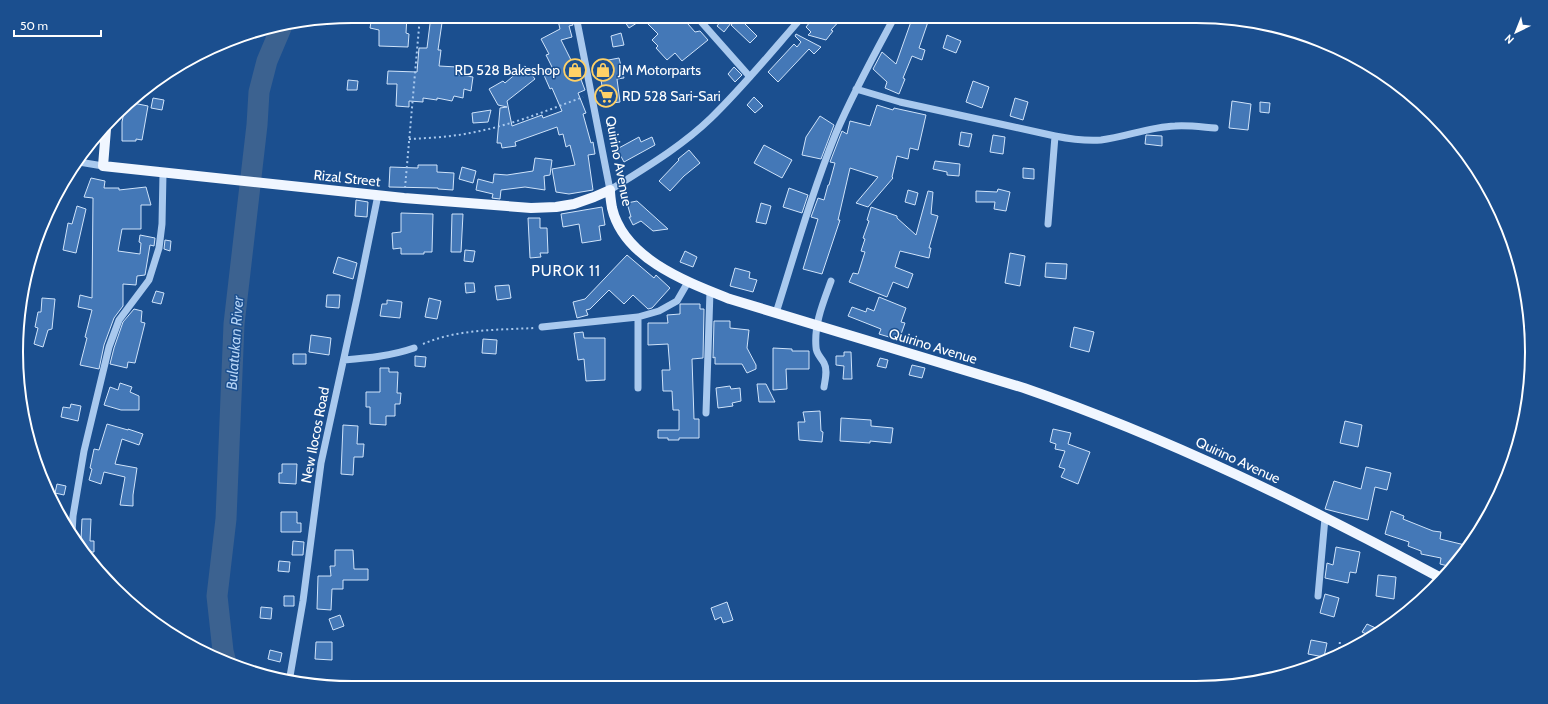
<svg xmlns="http://www.w3.org/2000/svg" width="1548" height="704" viewBox="0 0 1548 704" font-family="Cabin,sans-serif">
<style>
.lines{fill:none;stroke-linecap:round;stroke-linejoin:round}
.river{stroke:#3c6290;stroke-width:21}
.building{fill:#4478b7;stroke:#cfe3fa}
.path{stroke:#a9c9ee;stroke-width:2;stroke-dasharray:2 3;stroke-linecap:butt}
.minor{stroke:#a9c9ee;stroke-width:7}
.major{stroke:#f0f6ff;stroke-width:10}
.labels{text-anchor:middle;dominant-baseline:central;stroke-width:3;stroke-linejoin:round;paint-order:stroke}
.poi-label{font-size:14px;fill:#fff;stroke:#1b4f8f;text-anchor:start}
.street-label{font-size:14px;fill:#fff;stroke:#1b4f8f}
.neighbourhood-label{font-size:15px;letter-spacing:1px;fill:#fff;stroke:#1b4f8f}
.water-label{font-size:15px;font-style:italic;fill:#b5d3f5;stroke:#1b4f8f}
.rim{fill:none;stroke:#fff;stroke-width:2}
</style>
<rect width="100%" height="100%" fill="#1b4f8f"/>
<g class="lines">
<path class="river" d="M226,663L223,651L217,596L226,519L234,324L257,125L259,92L267,61L281,28"/>
</g>
<path class="building" d="M372,16L396,19V16H407L406,33L409,34L408,47L379,46V30L370,28Z
M431,16H443L438,50H441L439,66L457,67L456,72H459V75L473,77L471,91L464,89L463,98L454,96L452,101L437,98V100L423,98V102L409,101V107L396,106L397,84H387L388,71L417,72L419,48H427Z
M557,16H571L573,25L569,26L572,37L561,40L572,62L575,61L582,76L580,77L585,90L578,93L586,113L583,114L591,143L593,142L595,154L588,155L593,190L569,194L556,192L552,169L575,165L570,145L566,147L563,134L559,135L557,127L515,142L516,146L502,148L501,143H497L500,108L507,107L498,105L489,89L503,81L505,83L525,66L535,79L507,101L512,126L542,115L543,118L562,111L552,88L550,89L543,73L553,69L546,55L549,54L541,39L560,29Z
M621,16H681L695,32L700,31L708,40L682,61L675,53L667,60L656,48L658,46L652,40L658,34L643,19L629,28Z
M815,16H844L831,30L833,31L826,40L808,35L811,32L806,27Z
M913,16H930L919,48L925,50L922,60L912,56L903,78L905,79L899,94L885,88L887,82L873,69L882,52L896,64Z
M724,17L731,23L724,32L717,26Z
M739,18L757,36L750,43L731,25Z
M621,33L624,45L613,47L611,36Z
M796,34L821,47L814,54L809,49L778,82L768,72L794,44L797,47L801,42L795,36Z
M947,35L961,41L956,53L943,48Z
M619,58L624,78L617,79L620,102L605,104L598,62Z
M734,67L742,75L735,82L728,74Z
M348,80L358,81L357,90H347Z
M973,81L989,87L982,108L966,102Z
M754,97L763,106L755,113L747,105Z
M153,98L164,100L162,110L151,108Z
M1015,98L1028,102L1023,120L1010,116Z
M1232,101L1251,104L1248,130L1229,128Z
M128,102L148,106L142,140L136,139V141H122V122L125,107Z
M1260,102L1270,103L1269,113L1260,112Z
M877,105L893,110L894,108L926,115L918,150L910,148L908,159L897,156L892,177L893,178L868,207L856,203L878,177L850,168L838,220H840L822,274L803,269L818,219L811,217L818,198L824,200L828,185H829L835,163L830,162L842,131L847,134L850,121L870,126Z
M491,110L488,122L473,123L472,113Z
M820,116L834,125L821,159L802,155L806,137Z
M961,132L972,134L969,147L959,145Z
M993,135L1005,137L1003,154L990,152Z
M1146,135L1162,136V146L1145,144Z
M639,137L641,142L652,137L655,145L624,162L617,149Z
M764,145L792,160L782,178L754,163Z
M689,150L700,163L684,176L670,191L659,181L679,160L678,159Z
M535,158L552,160L550,175L544,176L545,190L525,187L501,190L500,199L492,198L493,194L476,190L478,179L493,183L494,174L507,175L533,171Z
M935,161L960,164L959,176L947,175V172L933,169Z
M418,165H437V172L454,173L453,190L438,189V188L389,187L390,167L418,168Z
M462,167L476,171L473,183L459,179Z
M1023,168L1034,169V179L1023,178Z
M91,178L105,181L104,188H119V190L146,187L151,205H141V229H122L118,251L140,254L141,243L139,242L140,235L155,238L154,246L150,245L145,275L137,276L136,285L123,284V306L114,318L104,345L99,369L80,365L87,338L85,337L92,310L78,307L80,295L92,298L93,198L84,197Z
M789,188L808,195L802,213L783,207Z
M998,189L1010,192L1006,211L994,209L995,202H976V191L997,192Z
M908,190L918,193L915,205L905,202Z
M928,191L933,192L931,214L938,216L929,248H931L929,258L900,251L895,267L913,274L908,288L893,282L887,297L849,282L853,273L858,274L865,252L861,251L865,239L863,238L869,221L867,220L871,207L897,216V218L916,235Z
M356,200L368,202L367,217L355,216Z
M637,201L668,229L653,231L641,221L633,225L629,217H631L627,203Z
M761,203L771,206L766,224L756,222Z
M77,206L86,209L76,253L63,250L68,223L72,224Z
M602,207L605,225L599,226L601,240L582,243L579,224L563,227L561,214Z
M401,213L433,214L432,252H424V254H401V248L393,249L392,233L401,232Z
M452,214H463L461,252H451Z
M528,218H540V228H547L548,253H540L541,257L530,258Z
M165,240L171,241L170,251L164,249Z
M465,250L475,251L473,262L464,261Z
M685,251L697,257L693,267L680,262Z
M1010,253L1025,256L1020,286L1005,283Z
M627,255L654,278L656,275L670,288L652,308L648,309L633,295L624,304L609,290L590,309L586,310L588,315L577,318L573,302L585,299Z
M338,257L357,263L353,279L333,273Z
M1046,263L1067,264L1066,279L1045,277Z
M735,268L750,272L749,278L757,280L753,292L730,286Z
M465,283H474L475,292L466,293Z
M509,285L511,298L497,300L495,286Z
M156,291L164,293L161,304L152,302Z
M327,295H340L339,308L326,307Z
M879,297L906,308L901,322L905,323L899,340L879,334L881,329L848,316L852,307L866,312L867,308L874,311Z
M42,298L55,299L52,329L48,330L43,347L34,344L38,328L35,327L38,312H41Z
M429,298L441,301L437,319L425,317Z
M387,300L402,302L400,318L380,316L382,304H387Z
M680,304H700V309H704L703,358L692,359L694,419H699V438H679V440H668V438H658V430H679V410H673L672,391H663L662,370H670L668,344L648,345V323H668L667,315L680,314Z
M134,309L142,311L141,322L145,323L135,363L128,362L127,368L110,364L114,348L123,322Z
M714,321H730V328L749,330L747,348L756,365V369L747,373L742,364H715V357L713,358Z
M1074,327L1094,332L1089,352L1070,347Z
M583,332L584,338H605V380L586,381L584,359L578,360L574,333Z
M311,335L331,338L329,355L309,352Z
M483,339L497,340L496,354L482,353Z
M773,348L792,349V351H809V369H786L787,389L773,390Z
M844,352H851L852,379H843L844,366L836,365V356H844Z
M293,354H306V364H293Z
M415,356L426,357L425,367L415,366Z
M880,358L888,360L886,368L877,366Z
M912,365L925,368L922,378L909,375Z
M380,368H389V372H398L397,393H401L400,404H395V416H386V425L370,424V407H366V392H380Z
M120,383L132,387L130,392L139,396V410H121L104,405L110,387L118,390Z
M757,384H766L775,402H759Z
M730,386L731,389L740,388L741,401L732,403L733,406L718,408L716,388Z
M71,404L81,406L78,421L61,417L63,407L70,408Z
M820,411L821,431L823,432L822,442L799,440L798,422H805L803,412Z
M841,418L871,420V426L893,428L891,443L870,441V443L840,441Z
M1345,421L1362,425L1358,447L1340,443Z
M107,424L128,430V429L143,434L139,445L122,439L115,464L137,468L133,495V506L120,505L125,477L104,472L101,484L89,480L92,469L90,468L94,449L99,450Z
M343,425L358,426L357,444H364L363,457H354L353,475L341,474Z
M1053,429L1071,433L1068,444L1090,452L1078,484L1061,477L1065,469L1059,467L1065,451L1055,449L1056,444L1050,442Z
M282,464H297L296,484L279,483V473H282Z
M1366,467L1391,473L1387,490L1375,487L1368,520L1325,509L1334,481L1361,489Z
M57,484L66,486L64,495L55,493Z
M1391,511L1404,516L1403,519L1433,531L1441,532L1440,539L1469,546L1463,556L1452,567L1440,564L1441,558L1421,554V551L1408,546L1409,542L1385,534Z
M281,512H297V523H301V532H281Z
M82,519H91L90,541H94V552H89L88,553L78,540H81Z
M293,541L304,542L303,555H292Z
M1336,547L1360,552L1356,573L1350,572L1348,583L1325,578L1327,563L1333,565Z
M335,550H353L354,569H368V580H343V589H332L331,610L317,609L318,576H331L330,566H335Z
M279,561L290,562L289,572L278,571Z
M1378,575L1396,577L1394,599L1376,596Z
M1325,594L1339,598L1334,617L1320,613Z
M284,596H294V606H284Z
M727,602L733,620L723,623L721,617L715,620L711,608Z
M261,607L272,608L271,619L260,618Z
M340,615L344,626L333,630L329,619Z
M1367,624L1380,630L1370,636L1362,632Z
M1311,640L1327,643L1324,657L1308,654Z
M316,642H332V660L315,659Z
M270,650L282,653L280,662L268,659Z"/>
<g class="lines">
<path class="path" d="M409,139C429,138 450,137 470,133C509,126 546,111 583,97
M405,188L420,16
M423,344C457,329 497,330 534,328
M1339,654L1340,640"/>
<path class="minor" d="M576,16L610,190C645,168 681,147 711,118C744,86 773,50 803,16
M696,16L750,77
M856,89L900,102L1055,136C1070,139 1086,141 1101,140C1126,137 1149,127 1175,126C1188,125 1202,127 1215,128
M79,162L103,166
M1048,224L1055,136
M776,313C795,253 812,192 836,133C853,93 874,55 895,16
M638,317V388
M542,327L638,317L659,311L677,301L688,282
M344,360C368,358 391,356 414,348
M824,387C825,380 828,370 824,363C821,357 816,354 816,347C814,324 823,303 831,281
M706,413L710,291
M72,533L73,516L84,451L109,347L119,320L149,280L159,248L162,224L163,173
M1318,596L1325,518
M289,682L303,601L321,463L357,298L378,195"/>
<path class="major" d="M106,129L103,166L404,198L531,208L556,207L574,204L594,197L610,190C610,196 611,202 612,208C624,259 687,282 730,299L1024,388C1169,438 1307,506 1441,578"/>
</g>
<defs>
<g id="shop-ring" transform="scale(1.15)"><circle r="9.5" fill="#1b4f8f" stroke="#ffd166" stroke-width="1.5"/><path d="M-5-2.5h2.3a2.7 3.5 0 0 1 5.4 0H5L5.5 6h-11ZM-1.5-2.5h3a1.5 2.3 0 0 0-3 0Z" fill="#ffd166"/></g>
<g id="supermarket-ring" transform="scale(1.15)"><circle r="9.5" fill="#1b4f8f" stroke="#ffd166" stroke-width="1.5"/><path d="M-6-5.5h2.5l.6 2H6L4.5 2H-2.5L-4.4-4H-6ZM-1.5 3.2a1.3 1.3 0 1 0 .1 0ZM3 3.2a1.3 1.3 0 1 0 .1 0Z" fill="#ffd166"/></g>
</defs>
<g fill-rule="evenodd">
<use href="#shop-ring" x="575" y="70"/>
<use href="#shop-ring" x="603" y="70"/>
<use href="#supermarket-ring" x="606" y="96"/>
</g>
<g class="labels">
<g class="poi-label">
<text x="560" y="70" text-anchor="end">RD 528 Bakeshop</text>
<text x="618" y="70">JM Motorparts</text>
<text x="622" y="96">RD 528 Sari-Sari</text>
</g>
<g class="street-label">
<text transform="translate(619 161) rotate(79)">Quirino Avenue</text>
<text transform="translate(347 178) rotate(6)">Rizal Street</text>
<text transform="translate(933 346) rotate(17)">Quirino Avenue</text>
<text transform="translate(315 435) rotate(-79)">New Ilocos Road</text>
<text transform="translate(1238 460) rotate(25)">Quirino Avenue</text>
</g>
<g class="neighbourhood-label">
<text x="566" y="271">PUROK 11</text>
</g>
<g class="water-label">
<text transform="translate(235 343) rotate(-86)">Bulatukan River</text>
</g>
</g>
<path d="M0 0H1548V704H0ZM352 23H1196A329 329 0 0 1 1525 352V352A329 329 0 0 1 1196 681H352A329 329 0 0 1 23 352V352A329 329 0 0 1 352 23Z" fill="#1b4f8f" fill-rule="evenodd"/>
<path class="rim" d="M352 23H1196A329 329 0 0 1 1525 352V352A329 329 0 0 1 1196 681H352A329 329 0 0 1 23 352V352A329 329 0 0 1 352 23Z"/>
<g transform="translate(1516 32) rotate(223)" stroke="#1b4f8f" stroke-width="3" paint-order="stroke">
<path d="M0-3L7 15L0 10L-7 15Z" fill="#ffffff"/>
<text y="-6" font-size="11" font-weight="bold" text-anchor="middle" fill="#ffffff">N</text>
</g>
<path d="M14 30v6h87v-6" fill="none" stroke="#ffffff" stroke-width="2"/>
<text x="20" y="30" font-size="12" fill="#ffffff" stroke="#1b4f8f" stroke-width="3" paint-order="stroke">50 m</text>
</svg>
